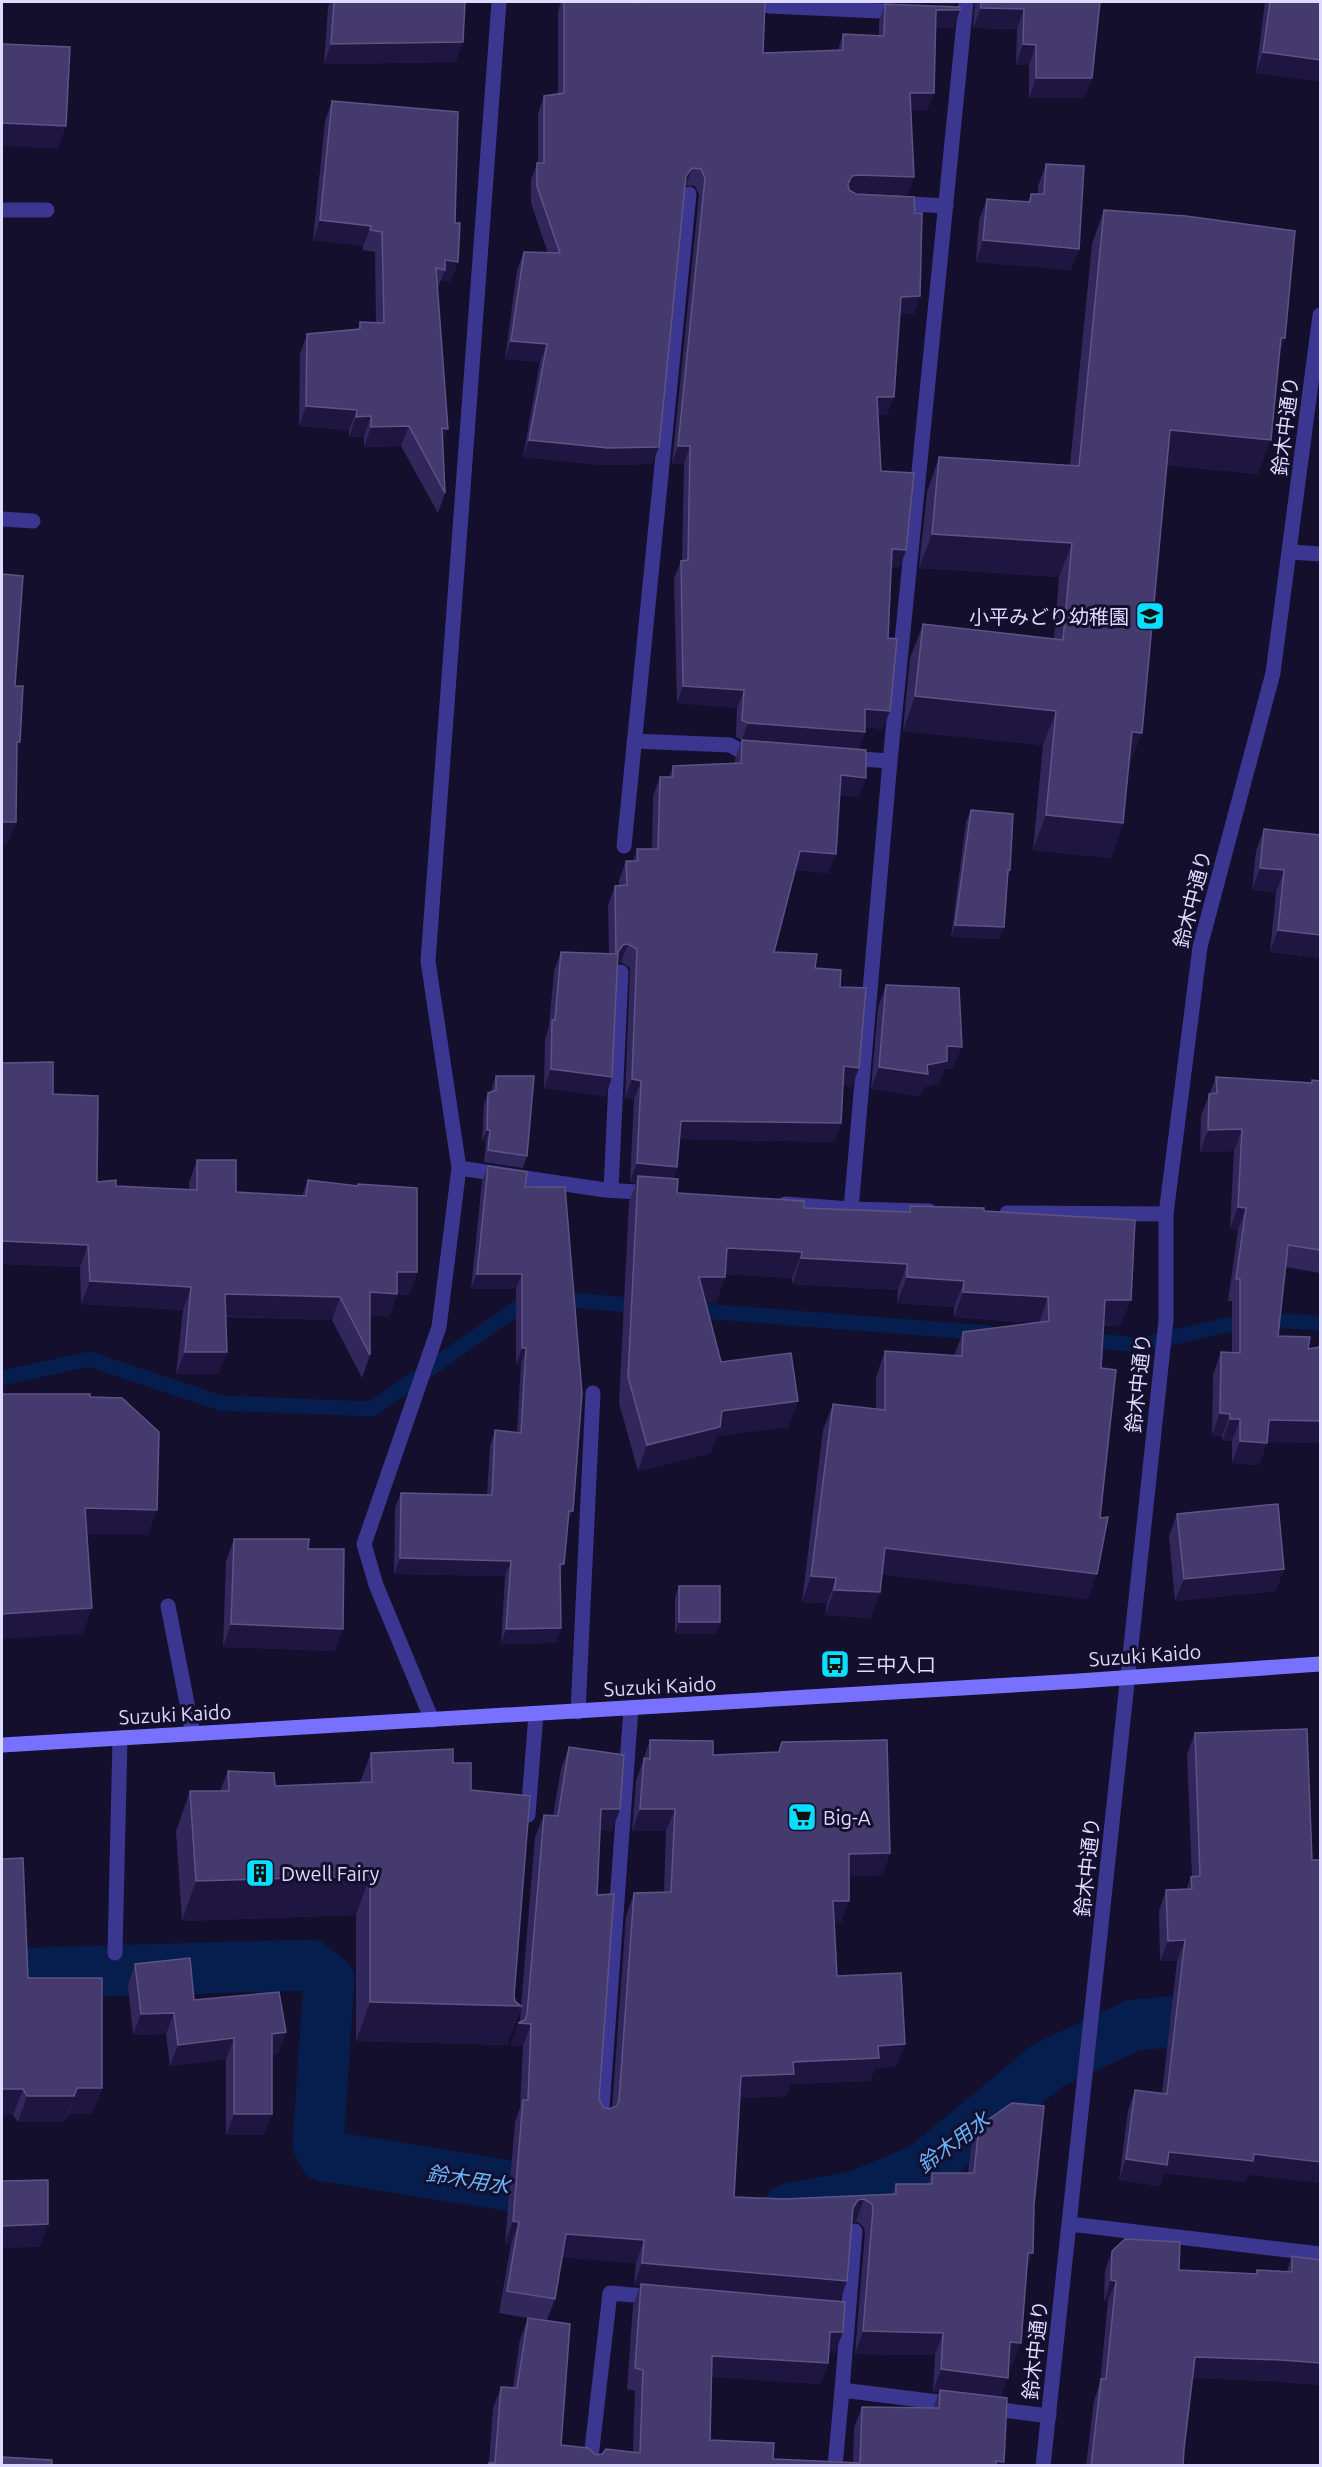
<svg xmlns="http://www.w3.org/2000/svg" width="1322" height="2467" viewBox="0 0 1322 2467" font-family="Ubuntu,'Noto Sans JP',sans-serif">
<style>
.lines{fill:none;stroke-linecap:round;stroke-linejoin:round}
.stream{stroke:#061e4e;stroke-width:15}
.canal{stroke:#061e4e;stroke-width:51}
.service{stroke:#3b368f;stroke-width:15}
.minor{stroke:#3b368f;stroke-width:15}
.secondary{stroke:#7871ff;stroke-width:15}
.wall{fill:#32275b;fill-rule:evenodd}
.shaded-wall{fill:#1e1541}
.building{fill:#453a6d;stroke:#5d5384;stroke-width:1.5}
.labels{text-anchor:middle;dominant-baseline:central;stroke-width:6;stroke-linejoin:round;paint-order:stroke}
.street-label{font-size:20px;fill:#dfdaff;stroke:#140f2c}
.poi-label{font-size:20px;fill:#dfdaff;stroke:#140f2c;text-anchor:start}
.water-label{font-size:21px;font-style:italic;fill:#68b5ff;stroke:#140f2c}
</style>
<rect width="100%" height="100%" fill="#140f2c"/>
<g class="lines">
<path class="stream" d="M689,1310L988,1333
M1084,1340L1140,1345L1253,1319L1320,1323
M2,1378L89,1359L221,1403L372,1409L533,1297L644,1306"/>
<path class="canal" d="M2,1974L310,1965L329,1980L318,2144L324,2156L530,2189L578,2194
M788,2209L857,2196L924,2168L1047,2066L1134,2025L1320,2010"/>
<path class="service" d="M769,6L903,12
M896,203L946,206
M2,210H47
M2,519L33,521
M1290,552L1320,554
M634,741L730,745L739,750L758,752
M845,758L890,761
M611,1190L621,972
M168,1606L193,1734
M578,1712L593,1393
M528,1815L536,1714
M115,1953L120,1738
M601,2122L631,1708
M855,2231L842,2390L954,2404
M987,2408L1049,2416
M590,2466L610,2293L656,2297
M835,2466L842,2390"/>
<path class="minor" d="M624,846L689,194
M459,1168L605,1190L653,1193
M785,1204L851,1209L929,1211
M851,1209L890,761L966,2
M1007,1213L1166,1214
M432,1720L376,1585L364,1544L439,1327L459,1168L428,961L499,2
M1070,2224L1320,2254
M1043,2466L1166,1320V1214L1200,947L1273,673L1320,315"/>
<path class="secondary" d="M2,1745L1079,1681L1320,1664"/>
</g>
<path class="wall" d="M330,2H465L456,62L324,64L328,7Z
M561,2H629L638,3V2H765L763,53L838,50L843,34L879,36V21L885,4L954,28L936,27L934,93L927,110H911L907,195L853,192L914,314H900L887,415H878L881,471L906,550L900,567H891L883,729L865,727V732L859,749V797L840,795L829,873L795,870L774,952L815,968L840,987L852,1087L843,1085L841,1123L834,1142L680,1139L677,1167L673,1179L677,1193L804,1208L908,1212L910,1206L984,1211L1121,1325L1103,1326L1088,1599L882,1574L880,1592L870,1618L825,1615L827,1603L802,1602L823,1430L833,1404L876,1409V1377L885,1351L954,1356L963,1332L1035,1323L954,1317V1307L897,1303L898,1290L792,1284V1278L725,1274V1277L716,1303H706L721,1362L798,1401L788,1427L717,1436L711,1453L638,1471L619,1403L629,1202L636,1183L630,1182L634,1099L625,1098L630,968L621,962L618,963L606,1096L544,1088L545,1039L549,1027L554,971L561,952L609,954L608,905L615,886H619V880L626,861H633L637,849H652L653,796L660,777H669L673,766L735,763V759L742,740L736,737L737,708L677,703L674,578L681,561H682L684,463L672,464L699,195L695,186L686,185L685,186L659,447L652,464L602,465L523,457L540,362L505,359L517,270L524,252L548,253L531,203V180L537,163H538V113L544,96L558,94V11Z
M975,2H1100L1085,98H1029V65H1016L1017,29L973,28Z
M1265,2H1320L1319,81L1256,73Z
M332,101L455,223L458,262L450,282L441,280L437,290L445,493L438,513L401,446L364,447V436L349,437V430L299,426L300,354L307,334L358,329L360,322L376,323L375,252L363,250V246L313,240L325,121Z
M1046,164L1071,270L976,262L979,220L987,199L1028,202L1031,194H1038V186Z
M1104,210L1285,338L1279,355L1258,474L1166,465L1129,767L1123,823L1111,858L1033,850L1043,745L903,731L910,658L923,624L1054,639L1059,577L919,568L927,492L939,457L1070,465L1092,244Z
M971,810L1010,870L1007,880L1000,939L951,937L966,822Z
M1264,829L1320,835V958L1270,952L1276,892L1252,890L1256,851Z
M886,985L953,1069H944L939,1083L924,1087L920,1096L871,1089L878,1007Z
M2,1063L53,1094L97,1182L116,1186L189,1190V1182L197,1160L236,1192L302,1196L308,1180L417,1272L409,1295L397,1294L389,1317L370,1315V1355L362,1378L332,1320L226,1317L219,1374H176L183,1310L81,1304L80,1267L2,1264Z
M496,1076L527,1156L523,1168L484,1162L486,1141H482L484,1104L488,1093L492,1091V1088Z
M1216,1077L1311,1083L1312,1080L1320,1081V1273L1285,1267L1278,1336L1308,1349L1320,1347V1443L1267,1442L1259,1465L1232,1463V1441H1222V1436L1212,1435L1213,1374L1221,1352L1232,1353V1301H1228L1238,1230L1230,1229L1234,1151L1200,1152L1201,1116Z
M488,1166L525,1187L568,1526L564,1564L560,1575L561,1628L556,1643L501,1644L505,1576L394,1574L395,1508L401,1493L487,1495L490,1446L495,1430L517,1432L521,1364H516V1289H471L482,1181Z
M1177,1514L1276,1591L1175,1601L1169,1536Z
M234,1539L308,1549L335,1651L223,1647L226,1561Z
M679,1586L716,1634H675V1597Z
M1195,1733L1248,2175L1245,2182L1164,2173L1160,2186L1119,2180L1128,2111L1135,2090L1162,2093L1177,1961H1160L1159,1911L1166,1890H1186L1191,1877H1192L1187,1754Z
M650,1740L713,1755L778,1753L782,1742L890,1853L882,1875L849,1876L841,1923H834L837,1976L897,2066L875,2068L870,2081L790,2084L786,2096L739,2098L734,2197L784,2199L892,2194L896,2184H928L932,2173H968L971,2148L979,2126L1027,2270L1013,2365H1009L1001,2398L1004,2462L1002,2466H488L489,2463L493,2408L501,2387L513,2388L520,2339L528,2318L499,2313L511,2244L505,2243L515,2122L520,2108L523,2046L510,2045L520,2022L521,2007L507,2045L356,2041V1915L182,1921L176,1831L190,1791H220L228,1771L275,1786L360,1782L371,1753L453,1763L471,1790L515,2001L521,2006L535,1837L544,1815L553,1816L561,1769L569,1747L612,1831H600L597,1895L599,2099L603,2107L609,2109L612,2108L626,1916L634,1893L664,1892L666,1831H632L636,1781ZM856,2221L863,2226L865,2232L855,2354L935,2355L933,2392H939L933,2408L862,2407L854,2428L853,2462L773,2459L710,2440L712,2377L821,2384L828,2363L829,2353H835L840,2301L852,2222ZM562,2257L636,2263L634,2285L640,2286L633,2305L627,2389L635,2391L633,2452L596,2455L561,2445L547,2320L555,2299Z
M135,1964L194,2000L286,2032L278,2053L272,2054L264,2135H226V2059L170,2066L166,2034L133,2035L128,1985Z
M28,1978L102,2088L92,2114H68L64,2122H18L13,2115H2Z
M1112,2251L1179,2270L1256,2274L1257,2270L1287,2271L1292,2256L1320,2260V2385L1274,2381L1192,2378L1184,2449L1183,2466H1086L1094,2400L1100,2383L1108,2301H1104L1105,2271Z"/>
<path class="shaded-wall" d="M884,2H957L956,5Z
M981,8L1024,9L1017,29L973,28Z
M936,10H960L954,28L930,27Z
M463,42L456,62L324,64L331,44Z
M1023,44L1036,45L1029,65H1016Z
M1263,52L1320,60V75L1319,81L1256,73Z
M1036,78H1092L1085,98H1029Z
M910,93H934L927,110H904Z
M2,123L66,126L58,149L2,146Z
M692,168L686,185L679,193L686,176Z
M858,175L914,177L907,195L851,192L846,194L848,184L852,176Z
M320,220L371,226L363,246L313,240Z
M983,240L1079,249L1071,270L976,262Z
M445,260L458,262L450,282L441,280L445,270Z
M920,296L914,314H895L901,297Z
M1281,338H1285L1273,372Z
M511,341L547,344L540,362L505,359Z
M877,397H894L887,415H871Z
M306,406L357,410L349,430L299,426Z
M371,416L364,436L349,437L356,417Z
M409,426L401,446L364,447L371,427Z
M442,428L448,429L440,448Z
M1170,430L1271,440L1258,474L1157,464Z
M529,440L659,447L652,464L602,465L523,457Z
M678,446H690L684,463L672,464Z
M932,534L1072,543L1059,577L919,568Z
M892,549L906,550L900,567L886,566Z
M683,686L744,690L737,708L677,703Z
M915,696L1056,711L1043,745L903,731Z
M865,709L890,711L883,729L859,726Z
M748,723L865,732L859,749L742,740Z
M1132,732L1142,733L1129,767L1119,766Z
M841,775L866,778L859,797L834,794Z
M1046,815L1123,823L1111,858L1033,850Z
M2,822H16L8,844H2Z
M800,851L836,854L829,873L793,870Z
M1260,868L1284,870L1276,892L1252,890Z
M955,925L1004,927L1000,939L951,937Z
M1278,930L1320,935V958L1270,952Z
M628,944L621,962L616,964L618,952L623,945Z
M947,1046L962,1047L953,1069H944L939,1083L924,1087L920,1096L871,1089L879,1067L927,1065Z
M844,1066L859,1068L852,1087L837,1084Z
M551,1069L612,1077L606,1096L544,1088Z
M632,1079L641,1081L634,1099L625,1098Z
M681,1121L841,1123L834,1142L674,1139Z
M1242,1129L1234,1151L1200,1152L1208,1130Z
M487,1130H490L486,1141H482Z
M637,1163L677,1167L670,1185L638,1176L636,1183L630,1182Z
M1238,1207L1246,1208L1238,1230L1230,1229Z
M2,1241L88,1245L80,1267L2,1264Z
M727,1248L802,1252L792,1278L718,1274Z
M801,1258L907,1264L898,1290L792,1284Z
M397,1272H417L409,1295L397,1294L389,1317L362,1314L370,1292Z
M477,1274H522L516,1289H471Z
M699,1277H725L716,1303H689Z
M907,1277L964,1281L954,1307L897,1303Z
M90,1281L191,1287L183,1310L81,1304Z
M963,1292L1048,1297L1039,1323L954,1317Z
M225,1294L340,1297L332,1320L217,1316Z
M1105,1300H1131L1121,1325L1095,1326Z
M522,1348H526L521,1364H516Z
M185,1352H227L219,1374H176Z
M798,1401L788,1427L717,1436L711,1453L638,1471L647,1445L722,1411Z
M1220,1413L1230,1414L1222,1436L1212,1435Z
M1230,1419H1240L1232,1441H1222Z
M1269,1420L1320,1421V1443L1261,1442Z
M1240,1441L1267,1443L1259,1465L1232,1463Z
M85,1508L157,1510L148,1535L76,1534Z
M569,1511H573L567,1526Z
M885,1548L1097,1574L1088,1599L875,1574Z
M400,1558L511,1561L505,1576L394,1574Z
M560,1564H564L559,1579Z
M1284,1569L1276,1591L1175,1601L1184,1579Z
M811,1576L836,1578L827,1603L802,1602Z
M834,1590L880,1592L870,1618L825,1615Z
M92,1608L83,1634L2,1639V1614Z
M679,1622H720L716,1634H675Z
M231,1624L343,1629L335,1651L223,1647Z
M561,1628L556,1643L501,1644L506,1629Z
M601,1809H620L612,1831H593Z
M640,1809H675L666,1831H632Z
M890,1853L882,1875L840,1877L849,1854Z
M370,1876L356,1915L182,1921L196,1881Z
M833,1901H849L841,1923H825Z
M1185,1940L1177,1961H1160L1168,1941Z
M370,2002L521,2006L507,2045L356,2041Z
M174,2013L166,2034L133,2035L141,2014Z
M518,2023L531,2024L523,2046L510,2045Z
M286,2032L278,2053L264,2054L272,2034Z
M234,2038L226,2059L170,2066L178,2045Z
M905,2044L897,2066L875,2068L870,2081L790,2084L786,2096L732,2099L741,2076L793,2062L878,2046Z
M77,2088H102L92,2114H68Z
M2,2089H23L13,2115H2Z
M27,2096H74L64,2122H18Z
M234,2114H272L264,2135H226Z
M1169,2152L1254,2154L1320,2162V2183L1248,2175L1245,2182L1164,2173L1160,2186L1119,2180L1126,2159Z
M864,2199L856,2221L850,2223L853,2208L858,2200Z
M513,2221L519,2222L511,2244L505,2243Z
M48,2224L40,2247L2,2248V2226Z
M566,2234L644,2240L636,2263L558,2257Z
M1028,2253H1033L1025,2275Z
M642,2263L847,2281L839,2304L634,2285Z
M1111,2280L1116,2281L1108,2301H1104Z
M863,2331L943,2333L935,2355L855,2354Z
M830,2332H843L835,2353H823Z
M1010,2342L1021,2343L1013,2365L1002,2364Z
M712,2356L828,2363L821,2384L705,2377Z
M1195,2357L1281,2360L1320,2363V2385L1274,2381L1187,2378Z
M941,2369L1008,2378L1000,2400L940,2390L939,2392H933Z
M996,2461L1004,2462L1002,2466H995Z"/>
<path class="building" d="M334,2H465L463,42L331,44Z
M564,2H629L640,3V2H765L763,53L843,50V34L884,36L885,4L960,7V10H936L934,93H910L914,177L858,175L852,176L848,184L849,190L856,194L914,197L915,213H922L920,296L901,297L894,397H877L881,471L914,473L906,550L892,549L888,638L897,639L890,711L865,709V732L748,723L742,720L744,690L683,686L681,561L688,560L690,446H678L705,178L701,169L692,168L686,176L659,447L608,448L529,440L547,344L511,341L524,252L560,253L537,186V163H544V96L564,93Z
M981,2H1100L1092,78H1036V45L1023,44L1024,9L981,8Z
M1270,2H1320V60L1263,52Z
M2,44L70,47L66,126L2,123Z
M332,101L458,112L455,223H460L458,262L445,260V270L436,268L448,429L442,428L445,493L409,426L371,427V416L356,417L357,410L306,406L307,334L360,329V322L384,323L382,232L370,230L371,226L320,220Z
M1046,164L1084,166L1079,249L983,240L987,199L1030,202L1031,194H1044Z
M1104,210L1186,216L1295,231L1285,338H1281L1271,440L1170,430L1142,733L1132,732L1123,823L1046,815L1056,711L915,696L923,624L1063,640L1072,543L932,534L939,457L1079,466Z
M2,574L23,576L15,686H23L20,742H17L16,822H2Z
M742,740L866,750V778L841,775L836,854L800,851L774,952L817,954L815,968L841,970L840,987L866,988L859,1068L844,1066L841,1123L681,1121L677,1167L637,1163L641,1081L632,1079L637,949L628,944L623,945L618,952L612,1077L551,1069L552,1020H555L561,952L616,954L615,886L627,885L626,861H638L637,849H658L660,777H673V766L741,763Z
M971,810L1013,814L1010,870H1008L1004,927L955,925Z
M1264,829L1320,835V935L1278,930L1284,870L1260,868Z
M886,985L959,988L962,1047L947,1046V1061L927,1065L928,1074L879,1067Z
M53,1062V1094L98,1096L97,1182L116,1180V1186L197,1190V1160H236V1192L306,1196L308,1180L358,1186V1184L417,1188V1272H397V1294L370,1292V1355L340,1297L225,1294L227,1352H185L191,1287L90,1281L88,1245L2,1241V1063Z
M496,1076H534L527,1156L488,1150L490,1130H487L488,1093L496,1090Z
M1216,1077L1312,1083V1080L1320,1081V1250L1288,1245L1278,1336L1310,1337L1308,1349L1320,1347V1421L1269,1420L1267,1443L1240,1441V1419H1230V1414L1220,1413L1221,1352L1240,1353V1279H1236L1246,1208L1238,1207L1242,1129L1208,1130L1209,1094L1217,1093Z
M488,1166L527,1172L525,1187H565L582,1393L573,1511H569L564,1564H560L561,1628L506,1629L511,1561L400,1558L401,1493L492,1495L495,1430L521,1433L526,1348H522V1274H477Z
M638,1176L678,1179L677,1193L804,1201V1208L910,1212V1206L984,1208V1211L1135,1220L1131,1300H1105L1101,1368L1116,1370L1100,1518L1108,1517L1097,1574L885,1548L880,1592L834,1590L836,1578L811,1576L833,1404L885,1410V1351L962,1356L963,1332L1049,1321L1048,1297L963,1292L964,1281L907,1277V1264L801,1258L802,1252L727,1248L725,1277H699L721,1362L791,1353L798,1401L722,1411L720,1427L647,1445L628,1377Z
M2,1394H90V1397L122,1398L159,1432L157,1510L85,1508L92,1608L2,1614Z
M1278,1504L1284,1569L1184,1579L1177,1514Z
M234,1539H309L308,1549H344L343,1629L231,1624Z
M679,1586H720V1622H679Z
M1307,1729L1312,1860H1320V2162L1254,2154L1253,2161L1169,2152L1167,2165L1126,2159L1135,2090L1167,2094L1185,1940L1168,1941L1166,1890L1192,1889L1191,1877L1200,1876L1195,1733Z
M650,1740L713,1741V1755L779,1752L782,1742L887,1740L890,1853L849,1854V1901H833L837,1976L901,1973L905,2044L878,2046L879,2058L793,2062L794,2074L741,2076L734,2197L784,2199L896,2194V2184H932V2173H974L979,2126L1012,2103L1044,2106L1034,2205L1033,2253H1028L1021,2343L1010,2342L1008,2378L941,2369L943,2333L863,2331L873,2209L872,2204L864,2199L858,2200L853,2208L847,2281L642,2263L644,2240L566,2234L555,2299L507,2291L519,2222L513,2221L523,2100H528L531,2024L518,2023L525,2020L527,2014L544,1815L558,1816L569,1747L624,1755L620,1809H601L597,1895L614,1894L599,2099L603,2107L609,2109L617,2106L619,2100L634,1893L671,1892L675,1809H640L644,1758L650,1759Z
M453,1749V1763H471V1790L530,1796L514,1996L515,2001L521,2006L370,2002V1876L196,1881L190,1791H229L228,1771L274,1773L275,1786L372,1782L371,1753Z
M23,1858L28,1978H102V2088H77L74,2096H27L23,2089H2V1859Z
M190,1958L194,2000L279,1992L286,2032L272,2034V2114H234V2038L178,2045L174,2013L141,2014L135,1964Z
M48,2180V2224L2,2226V2181Z
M1125,2239L1180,2242L1179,2270L1257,2274V2270L1292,2272V2256L1320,2260V2363L1281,2360L1195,2357L1184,2449L1183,2466H1091L1101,2379H1106L1116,2281L1111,2280L1112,2251Z
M641,2284L845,2302L843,2332H830L828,2363L712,2356L710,2440L774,2443L773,2459L860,2463L862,2407L939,2408L940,2390L1007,2398L1004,2462L996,2461V2466H488L489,2463H495L501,2387L517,2388L528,2318L570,2324L561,2445L588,2448L596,2455L602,2454L606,2449L640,2453L643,2370L635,2368Z
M2,2457L52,2460V2465L58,2466H2Z"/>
<defs>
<g id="school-square" transform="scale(1.5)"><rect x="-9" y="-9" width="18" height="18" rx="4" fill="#06dfff" stroke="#140f2c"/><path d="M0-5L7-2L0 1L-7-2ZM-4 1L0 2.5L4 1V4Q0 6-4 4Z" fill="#111"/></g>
<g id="bus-square" transform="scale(1.5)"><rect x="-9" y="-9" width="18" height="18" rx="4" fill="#06dfff" stroke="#140f2c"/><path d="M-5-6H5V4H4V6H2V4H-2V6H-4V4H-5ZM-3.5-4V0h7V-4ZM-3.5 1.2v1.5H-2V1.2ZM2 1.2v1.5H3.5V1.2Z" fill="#111"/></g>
<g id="supermarket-square" transform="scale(1.5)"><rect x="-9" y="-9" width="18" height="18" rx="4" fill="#06dfff" stroke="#140f2c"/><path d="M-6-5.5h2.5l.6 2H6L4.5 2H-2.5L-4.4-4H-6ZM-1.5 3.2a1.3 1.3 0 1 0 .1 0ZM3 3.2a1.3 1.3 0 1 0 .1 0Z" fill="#111"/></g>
<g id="building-square" transform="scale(1.5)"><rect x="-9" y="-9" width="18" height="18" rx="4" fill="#06dfff" stroke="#140f2c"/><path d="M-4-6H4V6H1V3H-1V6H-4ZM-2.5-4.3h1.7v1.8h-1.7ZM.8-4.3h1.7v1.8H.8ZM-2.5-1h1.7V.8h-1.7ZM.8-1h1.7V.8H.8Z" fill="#111"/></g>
</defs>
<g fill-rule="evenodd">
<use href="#school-square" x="1150" y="616"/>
<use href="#bus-square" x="835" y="1664"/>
<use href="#supermarket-square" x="802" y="1817"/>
<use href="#building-square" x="260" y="1873"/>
</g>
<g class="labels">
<g class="street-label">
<text transform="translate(1285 426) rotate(-83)">鈴木中通り</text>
<text transform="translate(1192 899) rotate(-76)">鈴木中通り</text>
<text transform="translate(1138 1383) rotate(-84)">鈴木中通り</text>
<text transform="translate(1145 1655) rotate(-4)">Suzuki Kaido</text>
<text transform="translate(660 1686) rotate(-3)">Suzuki Kaido</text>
<text transform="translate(175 1714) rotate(-3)">Suzuki Kaido</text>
<text transform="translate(1087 1867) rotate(-84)">鈴木中通り</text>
<text transform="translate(1035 2350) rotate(-84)">鈴木中通り</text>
</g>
<g class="poi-label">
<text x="1129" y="616" text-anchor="end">小平みどり幼稚園</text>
<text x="856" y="1664">三中入口</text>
<text x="823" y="1817">Big-A</text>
<text x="281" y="1873">Dwell Fairy</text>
</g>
<g class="water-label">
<text transform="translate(953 2142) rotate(-37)">鈴木用水</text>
<text transform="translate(468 2179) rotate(9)">鈴木用水</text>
</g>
</g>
<rect width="1322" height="2467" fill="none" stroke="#dfdaff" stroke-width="6"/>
</svg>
